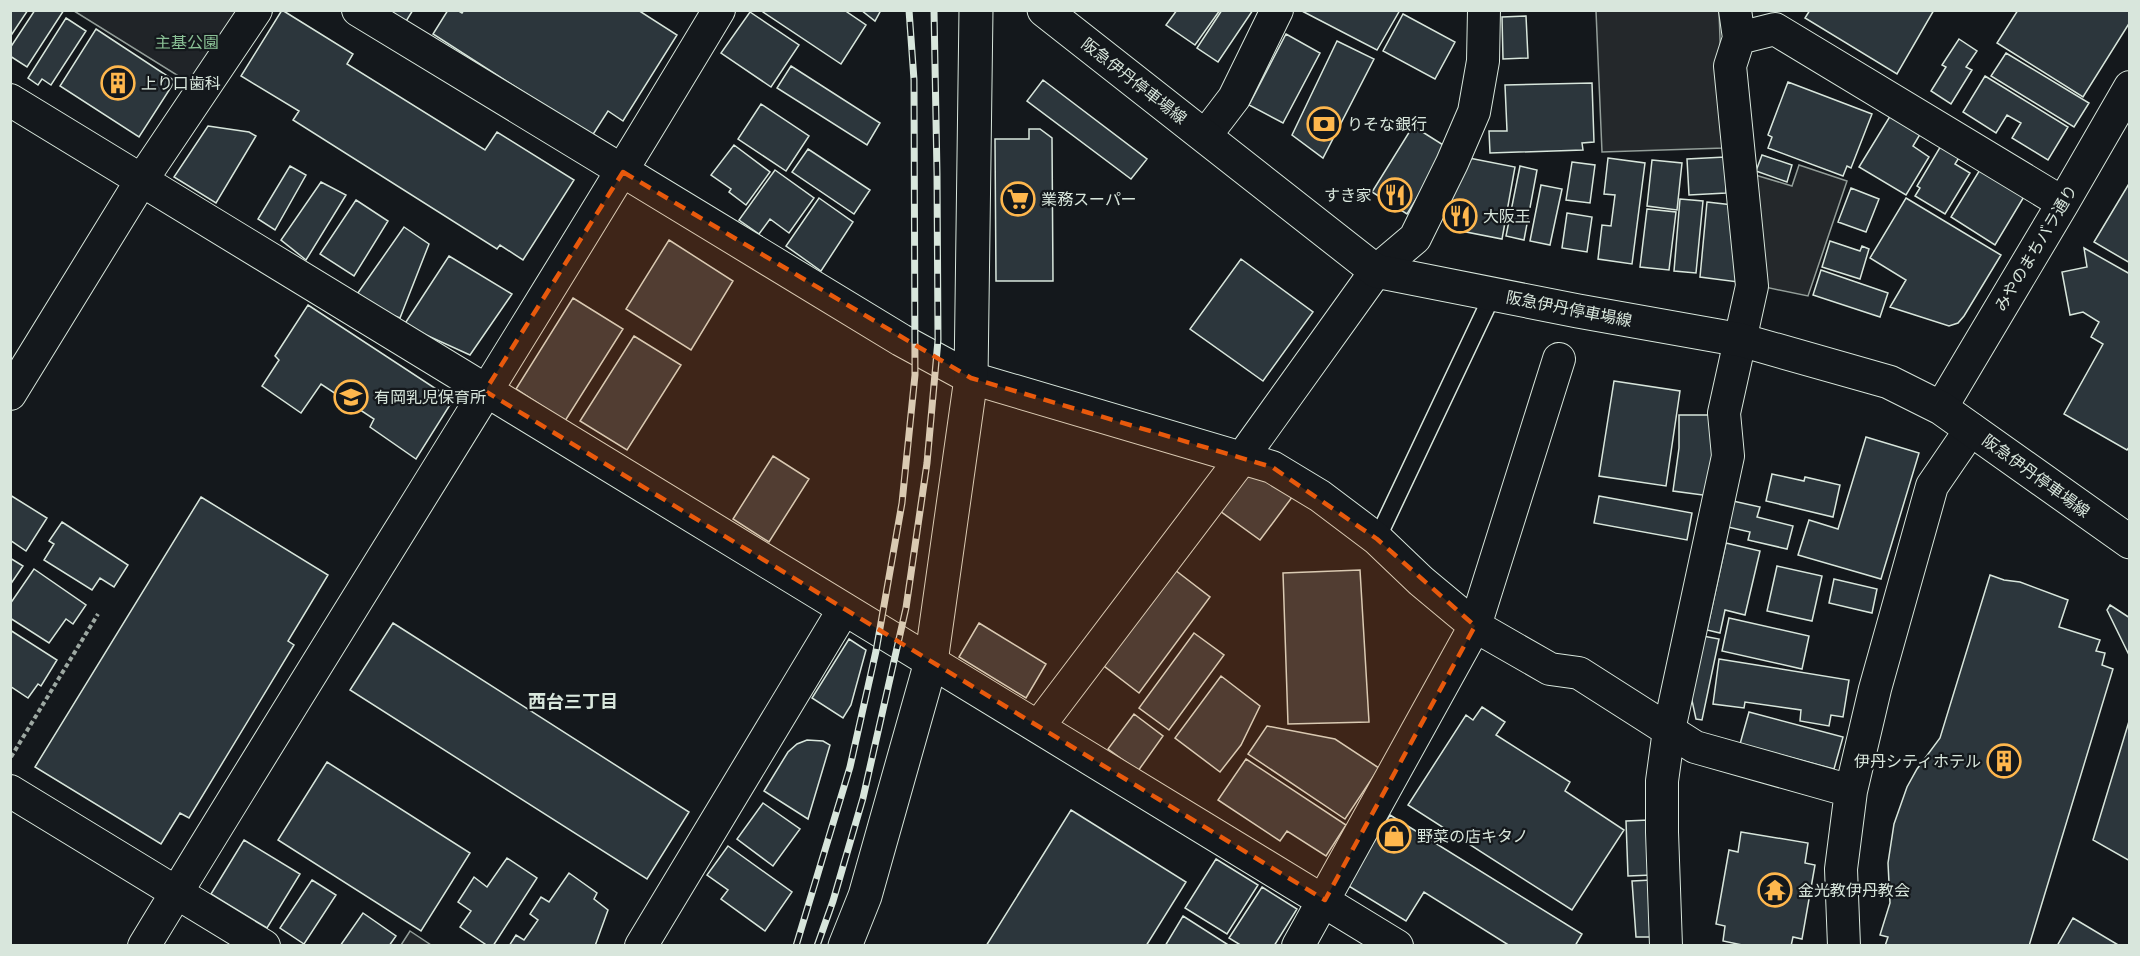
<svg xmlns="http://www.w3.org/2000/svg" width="2140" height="956" viewBox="0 0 2140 956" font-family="'Fira Sans Condensed','Noto Sans JP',sans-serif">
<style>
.green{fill:#202428;stroke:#939e99;stroke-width:1.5}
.parking{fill:#24282b;stroke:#939e99;stroke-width:1.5}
.building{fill:#2c363c;stroke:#d8e6dc;stroke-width:1.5}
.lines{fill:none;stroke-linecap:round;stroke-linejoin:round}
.lane-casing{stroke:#d8e6dc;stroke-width:19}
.street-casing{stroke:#d8e6dc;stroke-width:34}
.secondary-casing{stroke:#d8e6dc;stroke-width:35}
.path{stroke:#9da8a2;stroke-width:4;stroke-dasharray:4.5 3;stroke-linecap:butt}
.lane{stroke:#14181c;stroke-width:16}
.street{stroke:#14181c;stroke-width:32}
.secondary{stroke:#14181c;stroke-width:33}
.rail-casing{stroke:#d8e6dc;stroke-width:7}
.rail{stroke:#14181c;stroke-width:4.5;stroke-dasharray:14;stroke-linecap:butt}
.marked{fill:#e8590c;fill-opacity:0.2;stroke:#e8590c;stroke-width:4.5;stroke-dasharray:12 8;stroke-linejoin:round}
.labels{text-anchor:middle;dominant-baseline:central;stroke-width:4.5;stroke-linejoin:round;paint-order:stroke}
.park-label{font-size:16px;fill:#8ac095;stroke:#14181c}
.street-label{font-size:16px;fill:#d8e6dc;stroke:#14181c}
.poi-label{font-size:16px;fill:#d8e6dc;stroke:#14181c;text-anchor:start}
.neighbourhood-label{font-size:18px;font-weight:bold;fill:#d8e6dc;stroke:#14181c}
</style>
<rect width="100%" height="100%" fill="#14181c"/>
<path class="green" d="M74,11H247L196,87Z"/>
<path class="parking" d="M1596,11H1719L1724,148L1602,152Z
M1799,165L1847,181L1808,296L1760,286L1752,174L1792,186Z
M410,931L431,945H401Z"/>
<path class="building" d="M10,10H28L10,37Z
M35,10H64L27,67L10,56V48Z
M282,10L353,54L347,64L485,150L497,132L574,180L523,260L500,245L497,249L293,120L299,111L241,76Z
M384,10H413L405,23Z
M448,10H457L462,13L464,10H638L677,35L623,121L608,111L592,136L433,34Z
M760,10H844L866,25L841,64Z
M861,10H881L875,21Z
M1177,10H1220L1195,45L1166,25Z
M1222,10H1253L1218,62L1197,48Z
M1300,10H1400L1377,50Z
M1810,10H1934L1897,74L1805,18Z
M2018,10H2130V22L2083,97L1997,43Z
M750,12L799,45L771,87L721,53Z
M1403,14L1455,42L1435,79L1383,51Z
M1526,16L1528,58L1503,59L1502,17Z
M66,18L86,31L51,85L42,79L38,85L28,78Z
M96,29L175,81L139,137L60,86Z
M1286,34L1320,53L1283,123L1249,105Z
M1959,39L1977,51L1966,67L1972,70L1951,104L1931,91L1946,67L1942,65Z
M1337,41L1374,59L1323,158L1292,135Z
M2006,53L2089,103L2074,127L1991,76Z
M791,66L880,123L867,145L777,88Z
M1985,76L2068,127L2048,160L2012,138L2021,123L2007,115L1996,133L1963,112Z
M1043,80L1147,159L1131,179L1027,101Z
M1788,82L1872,114L1851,168L1847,166L1843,176L1768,148L1772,137L1768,135Z
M1592,83L1594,142L1582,143L1583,150L1490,153L1489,131H1507L1505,85Z
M761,104L809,136L786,171L738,139Z
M1892,113L1922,131L1913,146L1929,157L1906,195L1859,167Z
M208,126L249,132L256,136L216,203L174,177Z
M1413,126L1448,148L1407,214L1372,192Z
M1029,129H1040L1052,138L1053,281H996L995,139H1029Z
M1942,144L1960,156L1955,164L1970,173L1945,214L1915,196L1920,188L1917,186Z
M734,145L770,172L746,205L729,192L731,189L711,175Z
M808,149L870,190L854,214L792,172Z
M1762,155L1792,165L1787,182L1756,171Z
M1725,157L1726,193L1689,195L1687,159Z
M1469,158L1515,167L1502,239L1456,230L1446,218L1449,200Z
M1608,158L1645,163L1632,264L1598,259L1602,225L1611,226L1615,195L1604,194Z
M1652,160L1682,163L1677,210L1647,206Z
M1572,162L1595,165L1590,203L1566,200Z
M290,166L306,175L275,230L258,219Z
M1520,166L1537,170L1524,240L1506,236Z
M1981,168L2025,195L1995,245L1951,217Z
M775,170L814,198L789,233L770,219L759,234L739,220Z
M321,182L346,195L306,260L281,240Z
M2130,182V263L2094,242Z
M1541,185L1562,189L1550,245L1530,241Z
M1851,188L1879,199L1866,232L1838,222Z
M819,198L853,222L821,271L786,246Z
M1906,198L2001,255L1964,316L1958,323L1949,326L1890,307L1906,280L1870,258Z
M1680,199L1703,201L1696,273L1674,271Z
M356,200L388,221L354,276L320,254Z
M1707,202L1733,205L1738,282L1700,277Z
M1647,209L1676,212L1669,270L1640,267Z
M1567,213L1592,217L1587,252L1562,248Z
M404,227L429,244L400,318L353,300Z
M669,240L733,281L691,350L626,309Z
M1830,241L1860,251L1862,246L1869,249L1860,279L1822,267Z
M2084,248L2130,274V446L2127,450L2064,414L2103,344L2091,337L2099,322L2083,312L2070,315L2062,272L2087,267Z
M449,256L512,294L470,355L404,325Z
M1241,259L1313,312L1263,381L1190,329Z
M1821,270L1888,293L1880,317L1813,295Z
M573,298L623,329L565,421L516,389Z
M308,305L453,400L416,459L370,427L374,419L321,384L301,413L262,386L279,360L275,356Z
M634,336L681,365L627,450L580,421Z
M1614,381L1680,391L1666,486L1599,476Z
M1679,415H1712V482L1710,496L1673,491L1679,448Z
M1866,437L1919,453L1881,579L1798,555L1809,520L1838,529Z
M773,456L809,479L769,542L733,519Z
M1772,474L1804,481L1805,477L1840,485L1833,517L1766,501Z
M1246,477H1268L1293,496L1260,540L1220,511Z
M10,495L47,518L26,551L10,540Z
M1599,496L1692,513L1687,540L1594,523Z
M201,497L328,575L288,641L294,645L189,818L180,813L161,844L35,767Z
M1733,501L1760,507L1757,517L1793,526L1787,549L1748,540L1750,532L1728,527Z
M62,522L128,565L114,587L100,578L92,590L44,560L54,544L49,541Z
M1726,543L1760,551L1745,615L1725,610L1720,633L1707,630Z
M10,558L23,566L10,585Z
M1777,566L1822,576L1812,621L1767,611Z
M34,569L86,605L73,624L66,619L49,643L10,618V604Z
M1175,570L1210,597L1139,693L1104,666Z
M1360,570L1369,722L1288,724L1283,573Z
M1990,575L2004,580L2020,582L2068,600L2059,627L2100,640L2096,651L2105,653L2102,665L2113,669L2029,946H1885L1888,937L1880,935L1890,903L1888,863L1894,824L1907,787L1917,769L1940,738Z
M1834,579L1877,589L1872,613L1829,603Z
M2110,605L2130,618V657L2107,610Z
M1729,618L1809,636L1802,669L1722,651Z
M393,623L689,812L647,879L350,690Z
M979,623L1046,664L1026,698L959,657Z
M10,630L57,660L41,686L38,684L28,698L10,686Z
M1194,633L1224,655L1169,730L1139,708Z
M1703,636L1719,639L1702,720L1696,719L1691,696Z
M849,639L866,650L851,705L843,718L812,698Z
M1719,659L1849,680L1843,717L1831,715L1829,726L1800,721L1801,710L1745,702L1744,708L1713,704Z
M1221,676L1260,706L1241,745L1220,772L1175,738Z
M1482,707L1505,722L1496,735L1570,782L1565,791L1624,830L1572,910L1408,805L1466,715L1473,720Z
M1749,712L1843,737L1834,769L1740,744Z
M1134,714L1163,736L1138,771L1108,749Z
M2130,718V861L2093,840Z
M1267,726L1335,739L1379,768L1345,819L1248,754Z
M807,740L823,741L830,745L808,819L764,791L788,752L797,744Z
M1246,759L1346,825L1326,856L1287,831L1280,841L1218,800Z
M327,762L470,853L421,931L278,840Z
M763,803L800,829L773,866L737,839Z
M1071,810L1186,882L1146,946H986Z
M1390,815L1582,934L1575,946H1510L1424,892L1406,921L1347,885Z
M1649,820L1652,875L1628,876L1626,821Z
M1741,832L1808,843L1805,863L1815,865L1802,939L1793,937L1791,946H1747L1723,941L1725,926L1716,924L1729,850L1738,852Z
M244,840L300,874L267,928L211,894Z
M728,846L792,892L765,931L721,899L728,890L707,875Z
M507,858L537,878L493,946H488L460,927L471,911L458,902L474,877L487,887Z
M1216,859L1258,885L1227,934L1185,908Z
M569,873L597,893L594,899L608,910L595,946H509L516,935L524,940L538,920L530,914L541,897L549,902Z
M312,880L336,895L304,944L280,928Z
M1652,880L1655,937H1636L1632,881Z
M1262,887L1297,909L1274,946H1242L1229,938Z
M363,913L396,936L389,946H340Z
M1183,916L1230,946H1165Z
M2073,918L2120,946H2057Z"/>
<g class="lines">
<g class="lane-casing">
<path id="lane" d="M1377,539L1493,294"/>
</g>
<g class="street-casing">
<path id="street" d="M358,10L901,340L971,378L1272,467L1320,496L1377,539L1421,581L1475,626L1550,669L1579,673L1695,747L1851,791
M1735,10L1739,38L1775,29L2063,203
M10,100L1397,946
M1205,136L1234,98L1277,10
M10,394L141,181L256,10
M1941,408L2063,203L2130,87
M1038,727L1242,458L1376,271L1415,238L1452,163L1474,112L1483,61L1484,10
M10,791L264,946
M144,946C334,633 531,324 719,10
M641,946L844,609
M1298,946L1475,626L1559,359
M1666,946L1662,832V781L1669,730L1728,456L1724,413L1752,286L1730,66L1739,38
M1844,946L1841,869L1851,791L1875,689L1932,486L1971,429"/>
</g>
<g class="secondary-casing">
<path id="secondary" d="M1044,10L1376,271L1578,311L1741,340L1889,382L1941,408L2130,542
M845,946L865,896L931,662L971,378L976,10"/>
</g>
<path class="path" d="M11,757L98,614"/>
<use href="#lane" class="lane"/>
<use href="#street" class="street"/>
<use href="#secondary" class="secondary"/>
<g class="rail-casing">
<path id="rail" d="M796,946L850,767L876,651L902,503L915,375L914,80L909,10
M817,946L833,901L863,798L906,608L927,463L938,340L937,174L934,10"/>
</g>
<use href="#rail" class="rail"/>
</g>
<path class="marked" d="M623,172L971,378L1272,467L1377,539L1475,626L1325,900L485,391Z"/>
<defs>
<g id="building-ring" transform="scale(1.725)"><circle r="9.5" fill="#14181c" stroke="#ffb74d" stroke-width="1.5"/><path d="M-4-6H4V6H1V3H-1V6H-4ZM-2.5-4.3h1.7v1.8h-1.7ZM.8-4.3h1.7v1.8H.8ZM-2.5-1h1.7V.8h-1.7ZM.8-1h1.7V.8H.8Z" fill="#ffb74d"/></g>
<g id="bank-ring" transform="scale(1.725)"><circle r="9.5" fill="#14181c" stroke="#ffb74d" stroke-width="1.5"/><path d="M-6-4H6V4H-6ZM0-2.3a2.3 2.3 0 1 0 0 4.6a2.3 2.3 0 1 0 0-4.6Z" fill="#ffb74d"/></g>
<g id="restaurant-ring" transform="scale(1.725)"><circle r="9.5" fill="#14181c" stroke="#ffb74d" stroke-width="1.5"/><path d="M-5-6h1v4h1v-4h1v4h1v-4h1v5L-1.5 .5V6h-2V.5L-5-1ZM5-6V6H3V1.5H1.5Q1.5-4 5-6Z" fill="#ffb74d"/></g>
<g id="supermarket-ring" transform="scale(1.725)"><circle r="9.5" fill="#14181c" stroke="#ffb74d" stroke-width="1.5"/><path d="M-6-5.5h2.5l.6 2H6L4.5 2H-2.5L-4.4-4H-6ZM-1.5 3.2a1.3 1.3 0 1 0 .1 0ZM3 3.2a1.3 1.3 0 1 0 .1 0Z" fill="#ffb74d"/></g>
<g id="school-ring" transform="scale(1.725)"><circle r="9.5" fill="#14181c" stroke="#ffb74d" stroke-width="1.5"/><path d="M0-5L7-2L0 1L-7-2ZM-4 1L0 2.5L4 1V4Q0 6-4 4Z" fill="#ffb74d"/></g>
<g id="shop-ring" transform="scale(1.725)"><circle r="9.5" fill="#14181c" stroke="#ffb74d" stroke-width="1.5"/><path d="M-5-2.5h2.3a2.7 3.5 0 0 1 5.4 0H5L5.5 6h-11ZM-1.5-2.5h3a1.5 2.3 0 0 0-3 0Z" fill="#ffb74d"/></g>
<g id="temple-ring" transform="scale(1.725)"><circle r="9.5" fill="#14181c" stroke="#ffb74d" stroke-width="1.5"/><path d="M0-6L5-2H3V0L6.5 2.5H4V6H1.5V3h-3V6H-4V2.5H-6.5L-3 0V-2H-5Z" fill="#ffb74d"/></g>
</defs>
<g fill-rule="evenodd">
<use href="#building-ring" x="118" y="83"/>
<use href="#bank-ring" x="1324" y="124"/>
<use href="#restaurant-ring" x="1395" y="195"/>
<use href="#supermarket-ring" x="1018" y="199"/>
<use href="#restaurant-ring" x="1460" y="216"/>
<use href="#school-ring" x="351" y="397"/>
<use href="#building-ring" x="2004" y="761"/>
<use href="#shop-ring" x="1394" y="836"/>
<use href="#temple-ring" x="1775" y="890"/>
</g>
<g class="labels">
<g class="park-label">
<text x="187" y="42">主基公園</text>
</g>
<g class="street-label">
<text transform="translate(1134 81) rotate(38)">阪急伊丹停車場線</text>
<text transform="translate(2036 248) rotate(-59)">みやのまちバラ通り</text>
<text transform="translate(1569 309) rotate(11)">阪急伊丹停車場線</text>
<text transform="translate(2036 476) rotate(36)">阪急伊丹停車場線</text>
</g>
<g class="poi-label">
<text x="141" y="83">上り口歯科</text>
<text x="1347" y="124">りそな銀行</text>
<text x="1372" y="195" text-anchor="end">すき家</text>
<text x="1041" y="199">業務スーパー</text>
<text x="1483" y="216">大阪王</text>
<text x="374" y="397">有岡乳児保育所</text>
<text x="1981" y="761" text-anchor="end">伊丹シティホテル</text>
<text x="1417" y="836">野菜の店キタノ</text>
<text x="1798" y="890">金光教伊丹教会</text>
</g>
<g class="neighbourhood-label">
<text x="573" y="702">西台三丁目</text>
</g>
</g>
<rect width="2140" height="956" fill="none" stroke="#d8e6dc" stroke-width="24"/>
</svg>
